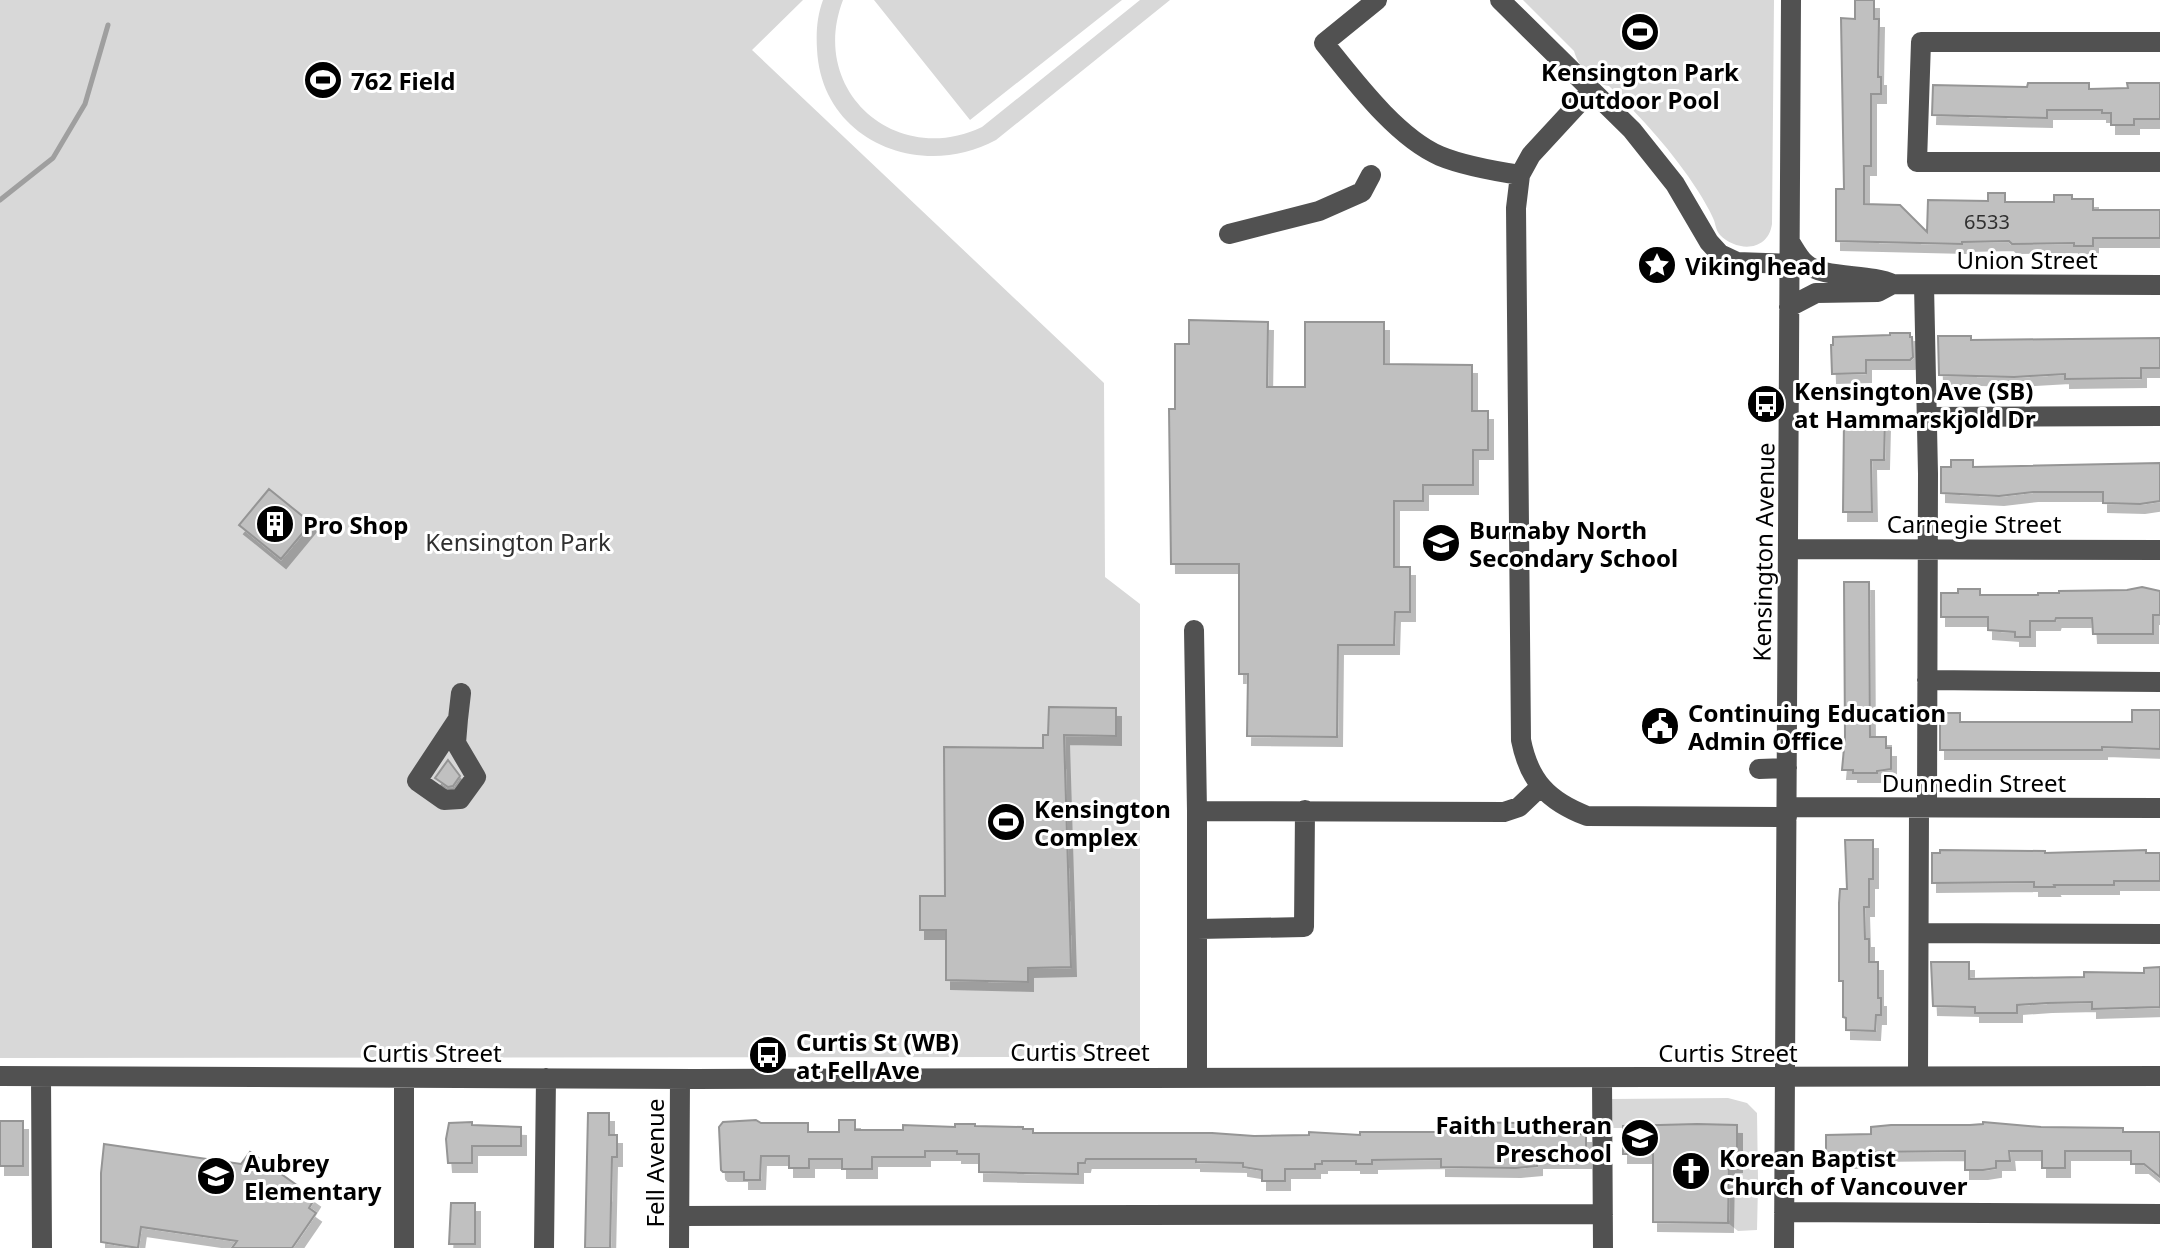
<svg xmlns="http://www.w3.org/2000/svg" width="2160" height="1248" viewBox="0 0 2160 1248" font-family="'Noto Sans',sans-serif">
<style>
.green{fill:#d8d8d8}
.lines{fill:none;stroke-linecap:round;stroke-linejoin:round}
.stream{stroke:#9f9f9f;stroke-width:5}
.building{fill:#c0c0c0;stroke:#959595;stroke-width:2;filter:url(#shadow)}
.minor{stroke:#515151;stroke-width:20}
.labels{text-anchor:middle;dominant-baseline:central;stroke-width:6;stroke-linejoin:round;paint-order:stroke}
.number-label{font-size:20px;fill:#303030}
.poi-label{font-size:24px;font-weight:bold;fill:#000;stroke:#fff;text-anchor:start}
.street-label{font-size:24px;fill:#000;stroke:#fff}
.park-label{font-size:24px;fill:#2f2f2f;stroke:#fff}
</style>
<defs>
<filter id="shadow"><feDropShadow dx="5" dy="9" stdDeviation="0" flood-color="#0004"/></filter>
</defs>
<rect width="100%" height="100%" fill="#fff"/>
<path class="green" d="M0,0H803L752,50L1104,383L1105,577L1140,604V1057L0,1058Z
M823,0H843C808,91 896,168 982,127L1140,0H1170L996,140C921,181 821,141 817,49C816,32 817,16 823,0Z
M874,0H1122L970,120Z
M1523,0H1774L1772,224C1768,252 1737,252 1720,235C1715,229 1716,224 1713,218C1709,209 1703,199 1698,191C1673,152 1642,118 1609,86C1593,84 1578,66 1574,51Z
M1728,1098L1747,1103L1757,1113L1758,1180H1728L1729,1163L1737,1162V1125L1624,1126L1623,1128H1612L1611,1099Z
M1758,1185L1757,1230L1738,1231L1728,1223V1186Z"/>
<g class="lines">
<path class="stream" d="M0,200L53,158L85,104L108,25"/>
</g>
<path class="building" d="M1855,0H1874V19H1879L1878,77H1881V94H1871V166H1864V204L1900,205L1927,232L1928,200L1988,201V193H2005V202H2054V195H2072V199H2093V210H2160V238H2093V246H2074V243L2012,244L2009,241L1962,242V244L1836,241V189H1844L1841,18L1855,19Z
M2028,83H2089V89L2128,88L2127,83H2160V119H2134V125H2111V113H2102V110H2047V118L1932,115L1933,85L2027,87Z
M1189,320L1268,322L1267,387H1305V322H1384V364L1472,365V411H1488V450H1473V485H1423V501H1394V567H1410V612H1395L1394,645H1338L1337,737L1247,736L1248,674H1239V564H1171L1169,409H1175V344H1189Z
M1890,333H1910V337H1912L1913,357L1910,360H1866V373L1832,374L1831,345H1833V337L1890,335Z
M1938,336H1971V340L2160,338V368H2141V378L2065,379V374L2014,377L1939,375Z
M1844,419H1885L1884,460H1871L1872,512H1843Z
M1951,460H1973V467L2160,463V501L2140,504L2103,503V492H2033L1999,496L1941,493V467H1951Z
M269,489L311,523L281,559L239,525Z
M1844,582H1869L1870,737H1886V748H1891V769L1877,771V773H1853V770H1842L1845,737Z
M2142,587L2160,591V615H2153V634H2093L2092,618H2056L2055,621H2030V637H2015V632L1988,630V617H1941V593H1958V589H1980V595H2038V593H2059V591L2127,590Z
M1049,707L1116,708V736L1064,735L1071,967L1028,968V982L946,980V930H920V896H945L944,747L1043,748V735H1048Z
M2132,710H2160V749L2102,747V750H1940V713H1960V722H2132Z
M448,760L460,776L453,786L448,787L435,778Z
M1845,840H1873V879H1869V907H1864L1865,939H1869V962H1878V998H1881V1015H1876L1875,1031L1846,1030V1018L1843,1017V981H1839V903L1840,889H1847Z
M1940,850L2045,851V853L2146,850V853H2160V881H2114V885H2054L2055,887H2034V882L1932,883V853H1940Z
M1931,962H1969V979L2084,977V972L2144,973V968L2160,967V1007L2092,1009V1002L2047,1003L2017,1005V1013H1975V1007L1933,1006Z
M588,1113H609V1135H617V1157H612L610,1248H585Z
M756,1120L761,1123H808V1132H839V1120H855V1130H903V1125L955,1127V1124H975V1126L1023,1127V1129H1033V1133H1212L1254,1136L1309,1135V1132L1360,1135V1132H1441V1128H1452V1125H1460V1122L1520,1123V1125H1528V1131L1574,1130V1134H1586V1159H1537V1166L1516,1168L1441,1167V1159L1372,1160V1164H1356V1161H1322V1164H1315V1169H1285V1181H1262V1170L1243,1167V1163L1196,1162V1159H1086L1085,1163H1078V1174L979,1172V1154H957V1151H925V1157H872V1169H842V1159H809V1168H789V1156H761L760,1180H744V1172H723L721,1170L719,1127L723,1122Z
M0,1121H23V1166H0Z
M472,1122V1125L521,1127V1146H472V1163H448L446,1139L449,1123Z
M1983,1122L2041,1127L2123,1128V1132H2160V1177L2144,1164H2131V1151H2065V1168H2042V1151H2009L2010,1161H1996V1168L1983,1170H1965V1151L1866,1152V1159H1826V1135L1871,1134V1127L1891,1125H1970L1983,1124Z
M1697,1124L1737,1125V1163H1729L1728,1223L1653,1222V1154H1623V1126Z
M104,1144L241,1164L250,1152L315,1198L309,1208L316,1213L292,1248H232L237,1241L141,1227L138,1248L101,1242V1173Z
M451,1203H475V1244H449Z"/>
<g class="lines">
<path class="minor" d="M1377,0L1324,43C1354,80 1396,137 1440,156C1464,166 1494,171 1520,175
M1500,0L1632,130L1675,184L1709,242L1720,254L1737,262L1790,264
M2160,42H1921L1917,162H2160
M1591,90L1531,155L1520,175L1516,208L1521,740C1529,781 1548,801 1587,816L1787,817
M1229,234L1319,211L1362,192L1371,175
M1790,242C1794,248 1799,258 1805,263C1822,279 1869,273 1893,284L2160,285
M1924,285L1928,474L1927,808
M1789,307L1816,293L1878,292L1893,284
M1926,417L2160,416
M1789,549L2160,550
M1194,630L1197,811L1504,812L1519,807L1540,787
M1927,680L2160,682
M458,719L456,743L476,777L460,799L444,800L417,781L458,719L461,693
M1759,769L1787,768
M1787,807L2160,808
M1198,929L1304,927L1305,810
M1921,933L2160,934
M0,1076L695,1079L2160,1076
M1918,1076L1919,808
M41,1077L42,1248
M1197,1077V811
M404,1078V1248
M1602,1078L1603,1248
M1784,1212L2160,1214
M679,1216L1603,1214
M544,1248L546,1078
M679,1248L680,1079
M1784,1248L1791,0"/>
</g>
<defs>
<g id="stadium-disc" transform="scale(2)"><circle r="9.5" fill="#000" stroke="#fff"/><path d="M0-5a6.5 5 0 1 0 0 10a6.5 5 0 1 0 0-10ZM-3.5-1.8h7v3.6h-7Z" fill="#fff"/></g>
<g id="sight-disc" transform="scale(2)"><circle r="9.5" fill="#000" stroke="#fff"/><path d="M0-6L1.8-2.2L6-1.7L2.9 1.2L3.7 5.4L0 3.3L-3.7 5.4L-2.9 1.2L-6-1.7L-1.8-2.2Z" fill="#fff"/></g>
<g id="bus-disc" transform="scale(2)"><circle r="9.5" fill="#000" stroke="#fff"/><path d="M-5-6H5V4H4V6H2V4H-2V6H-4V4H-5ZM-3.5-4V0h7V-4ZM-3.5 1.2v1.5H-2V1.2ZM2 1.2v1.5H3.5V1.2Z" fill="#fff"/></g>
<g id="building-disc" transform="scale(2)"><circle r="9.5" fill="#000" stroke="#fff"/><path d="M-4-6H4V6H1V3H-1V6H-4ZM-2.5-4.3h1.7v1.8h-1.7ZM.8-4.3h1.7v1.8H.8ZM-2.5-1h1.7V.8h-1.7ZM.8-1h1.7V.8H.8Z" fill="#fff"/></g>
<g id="school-disc" transform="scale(2)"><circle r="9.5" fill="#000" stroke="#fff"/><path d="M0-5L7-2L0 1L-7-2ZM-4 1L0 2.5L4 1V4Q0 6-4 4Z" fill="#fff"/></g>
<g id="civic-disc" transform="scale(2)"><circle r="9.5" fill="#000" stroke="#fff"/><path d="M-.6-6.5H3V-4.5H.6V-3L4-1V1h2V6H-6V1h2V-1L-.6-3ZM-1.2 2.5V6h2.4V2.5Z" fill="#fff"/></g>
<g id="church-disc" transform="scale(2)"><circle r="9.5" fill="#000" stroke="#fff"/><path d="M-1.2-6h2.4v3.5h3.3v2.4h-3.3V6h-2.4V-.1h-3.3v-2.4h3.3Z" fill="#fff"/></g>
</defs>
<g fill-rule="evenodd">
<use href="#stadium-disc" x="1640" y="32"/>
<use href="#stadium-disc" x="323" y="80"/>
<use href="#sight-disc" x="1657" y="265"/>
<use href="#bus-disc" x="1766" y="404"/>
<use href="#building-disc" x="275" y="524"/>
<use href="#school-disc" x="1441" y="543"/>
<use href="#civic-disc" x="1660" y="726"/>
<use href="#stadium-disc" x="1006" y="822"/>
<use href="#bus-disc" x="768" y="1055"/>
<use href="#school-disc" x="1640" y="1138"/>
<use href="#church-disc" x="1691" y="1171"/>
<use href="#school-disc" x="216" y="1176"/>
</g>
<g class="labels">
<g class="number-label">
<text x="1987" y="221">6533</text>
</g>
<g class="poi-label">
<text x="1640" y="71" text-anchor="middle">Kensington Park<tspan x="1640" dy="28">Outdoor Pool</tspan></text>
<text x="351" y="80">762 Field</text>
<text x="1685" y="265">Viking head</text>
<text x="1794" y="390">Kensington Ave (SB)<tspan x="1794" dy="28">at Hammarskjold Dr</tspan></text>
<text x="303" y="524">Pro Shop</text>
<text x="1469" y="529">Burnaby North<tspan x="1469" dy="28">Secondary School</tspan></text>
<text x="1688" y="712">Continuing Education<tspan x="1688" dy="28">Admin Office</tspan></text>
<text x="1034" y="808">Kensington<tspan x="1034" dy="28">Complex</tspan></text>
<text x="796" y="1041">Curtis St (WB)<tspan x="796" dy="28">at Fell Ave</tspan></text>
<text x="1612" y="1124" text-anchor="end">Faith Lutheran<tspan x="1612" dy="28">Preschool</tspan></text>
<text x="1719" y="1157">Korean Baptist<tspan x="1719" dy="28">Church of Vancouver</tspan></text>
<text x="244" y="1162">Aubrey<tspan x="244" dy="28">Elementary</tspan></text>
</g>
<g class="street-label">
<text x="2027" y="259">Union Street</text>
<text x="1974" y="523">Carnegie Street</text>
<text transform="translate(1763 552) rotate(-89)">Kensington Avenue</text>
<text x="1974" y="782">Dunnedin Street</text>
<text x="1080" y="1051">Curtis Street</text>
<text x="432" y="1052">Curtis Street</text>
<text x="1728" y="1052">Curtis Street</text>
<text transform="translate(654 1163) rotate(-90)">Fell Avenue</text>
</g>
<g class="park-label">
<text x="518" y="541">Kensington Park</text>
</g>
</g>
</svg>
